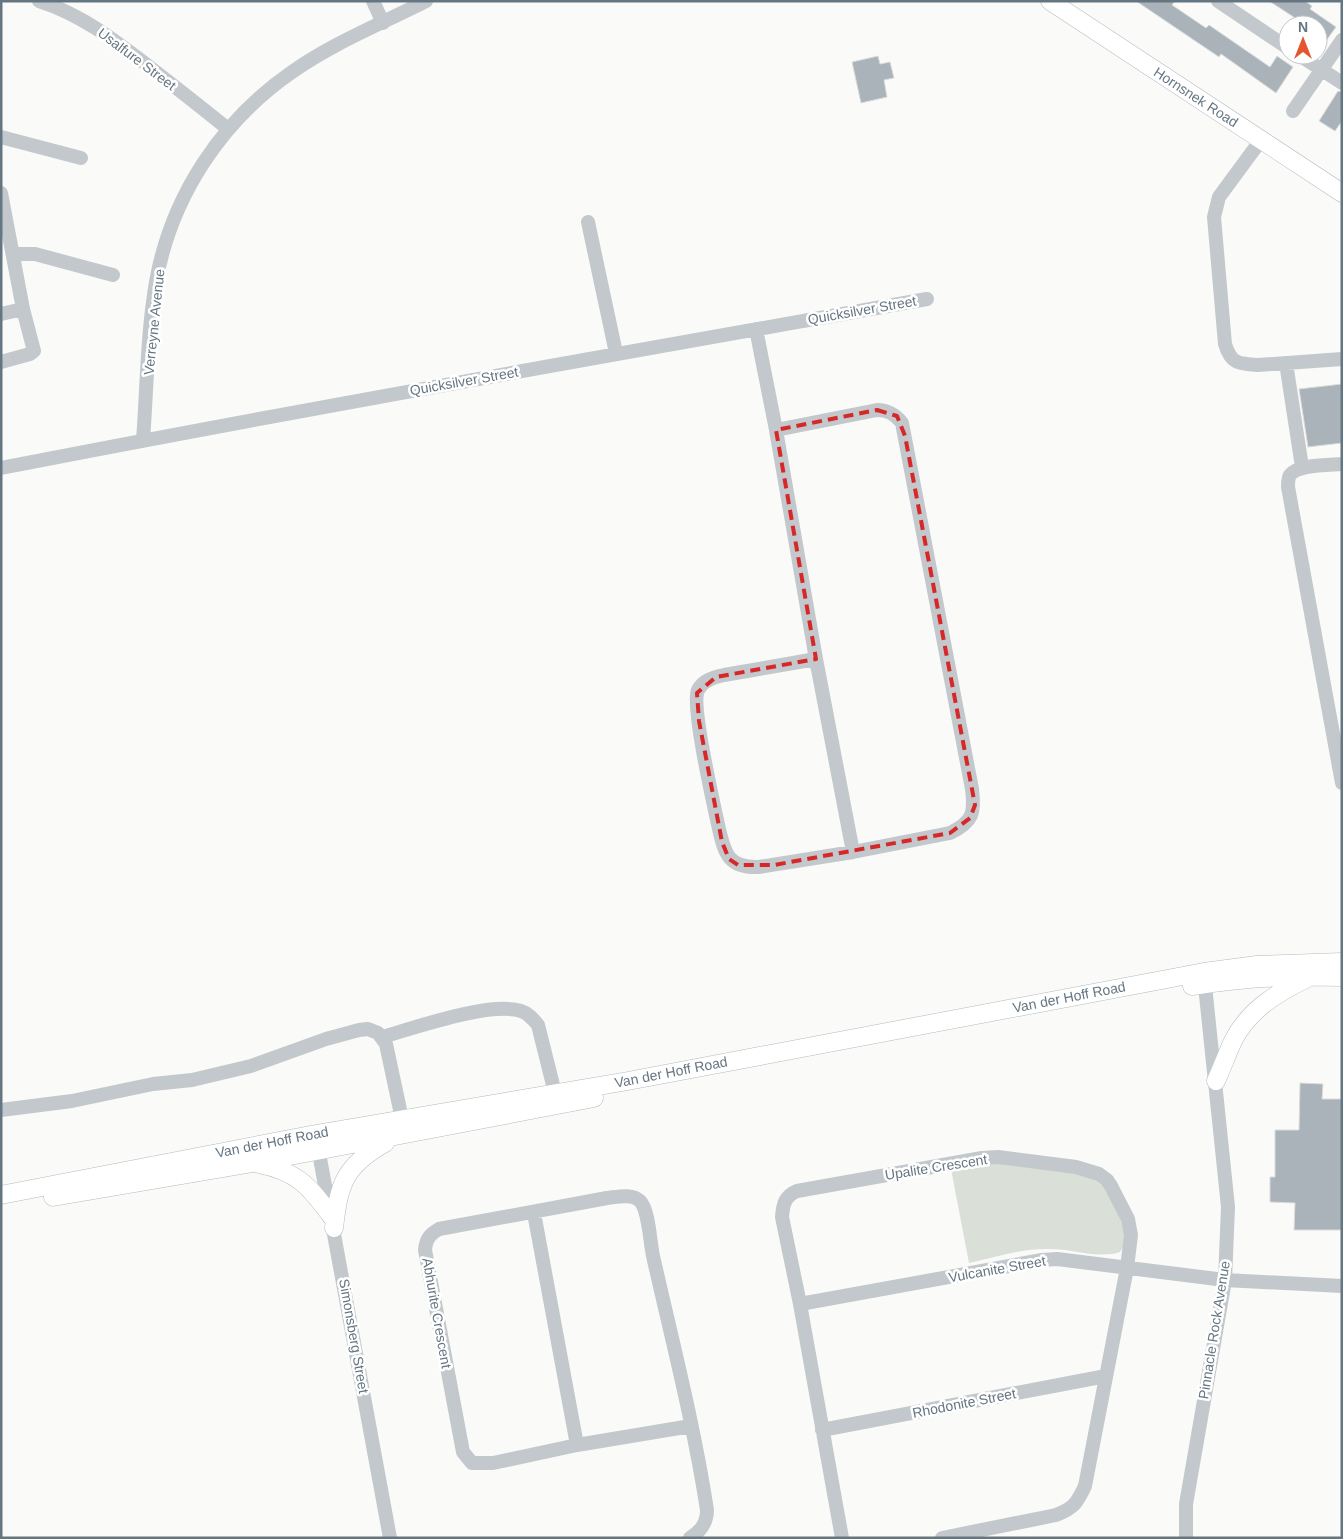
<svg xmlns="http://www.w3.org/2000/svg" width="1343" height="1539" viewBox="0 0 1343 1539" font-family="Helvetica,sans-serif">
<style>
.green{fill:#dadfd7}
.building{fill:#aab3b9;stroke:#dcdcda}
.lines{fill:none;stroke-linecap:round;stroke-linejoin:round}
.major-casing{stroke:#b5babe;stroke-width:19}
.minor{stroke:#c3c8cc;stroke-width:14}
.major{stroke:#fff;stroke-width:18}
.marked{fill:none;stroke:#d62828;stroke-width:4;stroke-dasharray:10 6;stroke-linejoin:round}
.labels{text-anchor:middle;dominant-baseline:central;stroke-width:5;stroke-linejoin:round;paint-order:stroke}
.street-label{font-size:14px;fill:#657683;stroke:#fff}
</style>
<rect width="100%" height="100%" fill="#fafaf8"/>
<path class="green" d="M984,1161L1088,1175L1103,1183L1119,1211L1126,1242L1120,1252C1098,1259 1073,1249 1050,1249C1024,1248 995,1257 969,1263L951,1169Z"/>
<path class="building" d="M1136,1H1175L1172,5L1206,28L1209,25L1270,67L1277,56L1293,67L1276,93L1231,61L1221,54L1219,57Z
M1269,1H1305L1312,6L1310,9L1336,27L1326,41L1318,36V25H1306Z
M878,56L880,64L890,62L894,78L884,80L887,97L861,103L852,62Z
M1338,91L1342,92V121L1335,131L1319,121Z
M1342,384V443L1308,447L1299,389Z
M1300,1083L1323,1084L1322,1099H1342V1230H1294L1295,1203L1270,1202V1177H1275V1130H1299Z"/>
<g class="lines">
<g class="major-casing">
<path id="major" d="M1050,1L1342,193
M1192,986C1241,978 1292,975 1342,977
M1216,1081C1222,1068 1227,1054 1233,1041C1248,1011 1276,993 1306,979
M259,1164C298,1172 309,1186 332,1217
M1,1195L316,1134L628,1081L1204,972L1257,965L1342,962
M53,1197L253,1163L594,1098
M334,1228C339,1184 344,1166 385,1143"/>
</g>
<path class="minor" d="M39,1C80,14 113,39 147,65C174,86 201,107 228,129
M373,1L383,23
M1218,1L1288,48
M1299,55L1342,83
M1293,111L1342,40
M1,137L81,158
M1261,140L1219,197L1214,217L1225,344C1231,364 1239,364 1258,365L1342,359
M1,193L23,309L34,351L30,354L1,362
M588,222L616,353
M13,254H35L113,275
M1,314L23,309
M756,329L776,430L816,659L853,852
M1286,363L1302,467
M776,430L877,410C888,410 895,414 902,423L972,789C975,813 973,822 950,833L853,852L759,867C729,868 725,855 719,829C714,806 691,705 698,690C703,680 714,677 724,675L816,659
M143,440C147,388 147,334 156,282C171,197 221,121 292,72C333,43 381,24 426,1
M1342,464C1329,465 1298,464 1290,475C1288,478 1288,483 1288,487L1342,783
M1,468C309,408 618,354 927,299
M382,1037C414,1028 490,1001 521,1011C528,1013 533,1019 538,1025L555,1093
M1,1110L72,1101L153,1084L192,1080L251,1066L326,1039L359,1030L368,1029L378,1033L386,1044L402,1119
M317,1142L390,1538
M534,1213L577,1445
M800,1304L1042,1260L1057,1259L1225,1280L1342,1286
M822,1430L1106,1376
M690,1538C701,1531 707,1523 707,1510C694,1425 672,1340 653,1256C650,1243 649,1210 640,1201C632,1193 617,1197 607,1198L439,1229C430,1234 426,1239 425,1250L463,1452L472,1463H493L577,1445L691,1426
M842,1538L800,1304L782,1217C783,1204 785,1196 797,1191L982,1158L998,1157L1076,1167L1099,1174L1107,1180L1111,1186L1128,1219L1131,1235L1127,1268L1085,1486C1077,1503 1074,1508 1056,1515L942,1538
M1186,1538V1504L1225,1280L1228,1207L1204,976"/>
<use href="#major" class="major"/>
</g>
<path class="marked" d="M877,410L897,416L905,436L975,805L970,818L950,833L774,865H738L729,859L722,842L699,721L697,693L716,677L816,659L776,430Z"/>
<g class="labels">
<g class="street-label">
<text transform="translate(137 59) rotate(37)">Usalfure Street</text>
<text transform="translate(1196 97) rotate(33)">Hornsnek Road</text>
<text transform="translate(862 310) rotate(-10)">Quicksilver Street</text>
<text transform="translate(154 322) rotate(-84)">Verreyne Avenue</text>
<text transform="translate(464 381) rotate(-10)">Quicksilver Street</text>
<text transform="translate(1069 997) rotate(-11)">Van der Hoff Road</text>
<text transform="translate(671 1072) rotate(-11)">Van der Hoff Road</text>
<text transform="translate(272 1142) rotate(-11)">Van der Hoff Road</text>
<text transform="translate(936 1167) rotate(-9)">Upalite Crescent</text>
<text transform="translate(997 1269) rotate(-10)">Vulcanite Street</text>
<text transform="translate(437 1313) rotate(80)">Abhurite Crescent</text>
<text transform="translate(1214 1330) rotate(-81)">Pinnacle Rock Avenue</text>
<text transform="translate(354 1336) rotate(80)">Simonsberg Street</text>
<text transform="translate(964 1403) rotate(-11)">Rhodonite Street</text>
</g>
</g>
<rect width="1343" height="1539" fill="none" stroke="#657683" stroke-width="5"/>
<g transform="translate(1303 40)"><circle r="24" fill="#ffffff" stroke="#c1c8cd"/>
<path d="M0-4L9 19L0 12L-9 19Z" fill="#e4572e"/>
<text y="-8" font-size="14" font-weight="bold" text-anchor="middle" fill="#657683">N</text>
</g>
</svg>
